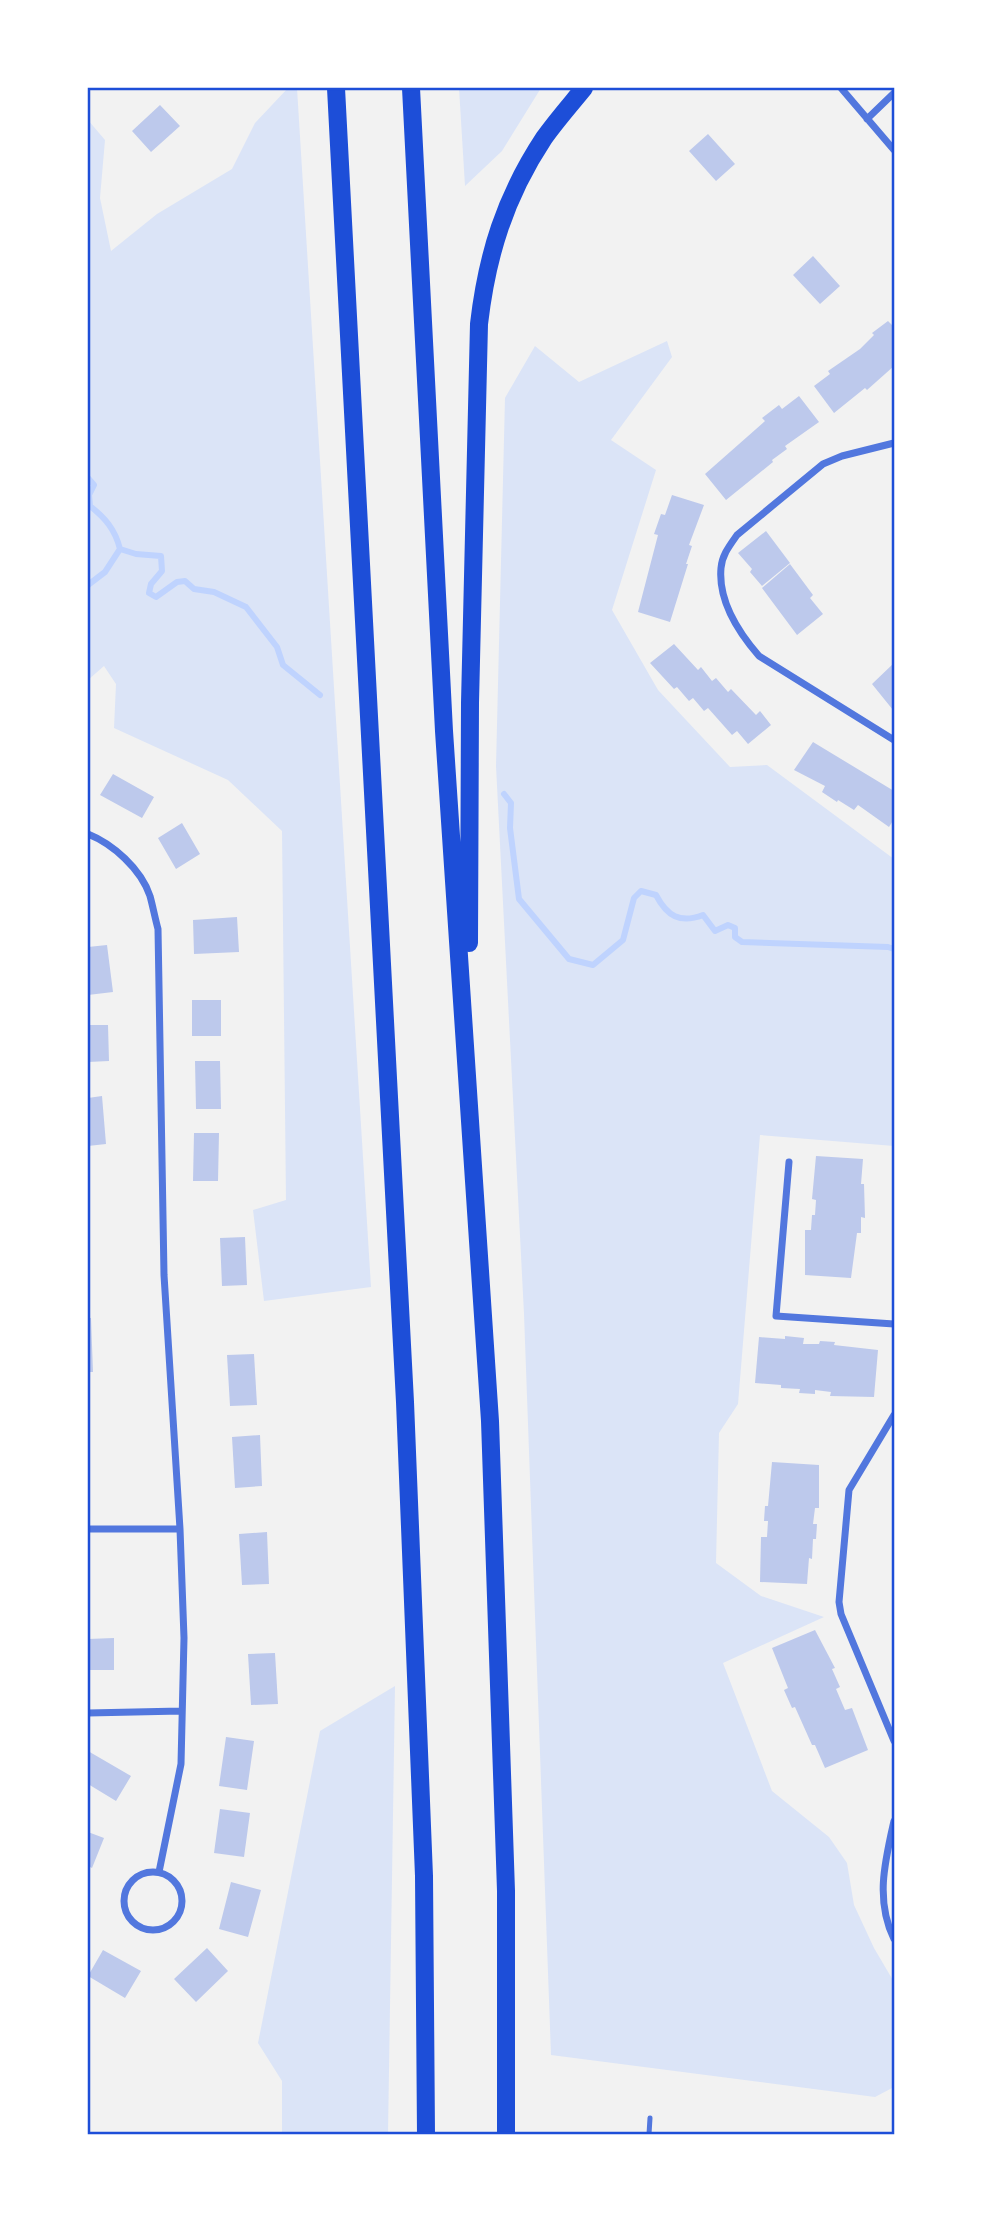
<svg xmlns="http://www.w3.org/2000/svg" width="982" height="2222" viewBox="0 0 982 2222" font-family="'Space Grotesk',sans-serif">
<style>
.green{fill:#dbe4f7}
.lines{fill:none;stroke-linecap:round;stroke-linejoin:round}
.stream{stroke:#bfd3fe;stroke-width:6}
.building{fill:#bdc9ec}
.service{stroke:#5277de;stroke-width:5}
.minor{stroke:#5277de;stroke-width:7}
.trunk{stroke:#1d4ed8;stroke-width:18}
.neatline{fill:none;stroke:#1d4ed8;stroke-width:2.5}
</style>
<rect width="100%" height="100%" fill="#f2f2f2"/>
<path class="green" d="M288,88H297L371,1287L264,1301L253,1210L286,1200L282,831L228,780L114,728L116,684L104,666L88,680V120L105,140L100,198L111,251L157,214L232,169L255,123Z
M459,88H541L502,151L465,186Z
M667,341L672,357L611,440L656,470L612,610L658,690L730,767L767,765L894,859V1146L760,1135L738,1404L719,1433L716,1563L761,1596L824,1617L723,1663L772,1791L829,1837L847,1863L854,1905L874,1948L894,1982V2087L875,2097L551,2055L524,1314L496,766L505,398L535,346L579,382Z
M395,1686L388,2134H282V2081L258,2043L320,1731Z"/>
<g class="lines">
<path class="stream" d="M88,478L94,485L89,495L90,506C105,518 115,529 120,549L136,554L161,556L162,571L151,584L149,593L156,597L177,582L185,581L194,589L214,592L246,607L277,647L283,665L320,695
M88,585L105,572L120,549
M504,794L511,803L510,828L519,899L569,959L593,965L623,940L634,898L641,891L656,895C667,916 680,924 703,915L715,931L728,925L735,928V937L742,942L888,947L894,949"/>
</g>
<path class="building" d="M160,105L180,126L151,152L132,131Z
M708,134L735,164L716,181L689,151Z
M813,256L840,286L820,304L793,275Z
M888,321L892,325L894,323V366L867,390L865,388L834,413L814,386L830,374L828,371L860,349L874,335L872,333Z
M799,396L819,422L785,446L787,449L772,460L773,462L726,500L705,474L765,421L762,418L779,405L782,409Z
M672,495L704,505L689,545L692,546L686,564H688L670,622L638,612L658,535L654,534L661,514L665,515Z
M766,531L790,563L762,586L750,572L752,569L738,553Z
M790,564L813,595L810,598L823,614L797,635L762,588Z
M674,644L698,670L701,667L712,681L716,678L728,692L731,689L756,715L760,711L771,725L748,744L737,731L732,735L708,708L704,711L693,698L689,701L677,687L674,689L650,663Z
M894,663V708L893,710L872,684Z
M813,742L894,791V819L889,827L858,805L854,810L838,800L837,802L822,792L825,786L794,770Z
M113,774L154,797L142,818L100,795Z
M182,823L200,854L176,869L158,838Z
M237,917L239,952L194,954L193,920Z
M107,945L113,992L88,995V947Z
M192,1000H221V1036H192Z
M88,1025H108L109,1061L88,1062Z
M195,1061H220L221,1109H196Z
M102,1096L106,1144L88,1146V1098Z
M194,1133H219L218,1181H193Z
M816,1156L863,1159L861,1184H864L865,1218L861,1217V1233H857L851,1278L805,1275V1230H811L812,1215H815L816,1200L812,1199Z
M245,1237L247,1285L222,1286L220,1238Z
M88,1318H91L93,1372H88Z
M785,1336L804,1338L803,1344H819L820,1341L835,1342L834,1345L878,1350L874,1397L830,1396L831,1392L815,1390V1394L799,1393L800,1389L781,1388V1385L755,1383L759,1337L785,1339Z
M254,1354L257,1405L230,1406L227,1355Z
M260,1435L262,1486L235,1488L232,1437Z
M772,1462L819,1465V1508H815L813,1524H817L816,1539H813L812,1559L809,1558L807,1584L760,1582L761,1537H767L768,1521H764L765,1506H768Z
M267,1532L269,1584L242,1585L239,1534Z
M815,1630L835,1668L832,1669L840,1687L836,1689L845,1710L852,1708L868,1750L825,1768L815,1745H812L795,1707L792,1708L784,1690L788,1688L772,1648Z
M114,1638V1670H88V1639Z
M275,1653L278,1704L251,1705L248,1654Z
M226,1737L254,1741L247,1790L219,1786Z
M88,1751L131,1776L116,1801L88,1784Z
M220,1809L250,1813L244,1857L214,1853Z
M88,1832L104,1838L92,1868L88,1866Z
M231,1882L261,1890L248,1937L219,1929Z
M207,1948L228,1971L196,2002L174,1979Z
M103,1950L141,1971L125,1998L88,1976Z"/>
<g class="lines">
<path class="service" d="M649,2134L650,2118"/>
<path class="minor" d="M841,88L894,150
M867,119L894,93
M894,443L842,456L823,464L737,535C730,545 722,555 721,568C718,601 739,633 759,656L894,740
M88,834C113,844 141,869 150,896C153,907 155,918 158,929L164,1275L180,1529L184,1638L181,1764L159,1872
M789,1162L776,1316L894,1324
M894,1415L849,1490L839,1602L841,1614L894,1741
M88,1529H180
M88,1713L181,1711
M894,1821C885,1861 875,1900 894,1939
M124 1901a29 29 0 1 1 58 0a29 29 0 1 1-58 0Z"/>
<path class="trunk" d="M336,88L405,1402L424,1876L426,2134
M411,88L444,731L490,1421L506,1891V2134
M469,943L470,703L479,324C487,255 505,197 544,138C556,121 571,104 584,88"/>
</g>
<rect width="982" height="2222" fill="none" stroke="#ffffff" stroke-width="178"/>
<rect x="89" y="89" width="804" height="2044" class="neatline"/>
</svg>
